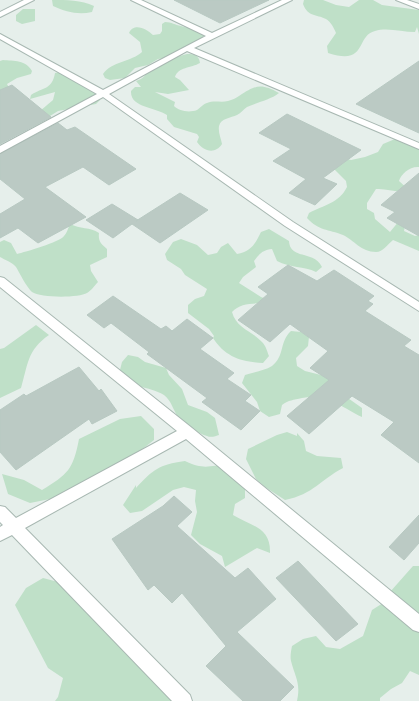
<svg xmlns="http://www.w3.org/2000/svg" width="419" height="701" viewBox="0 0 419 701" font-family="Quicksand,sans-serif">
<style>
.green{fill:#bfe0c8}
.building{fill:#bbcac4;stroke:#b8c9c2}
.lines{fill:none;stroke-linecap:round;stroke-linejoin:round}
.minor-casing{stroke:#a8b8b2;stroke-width:2}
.minor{fill:#fff;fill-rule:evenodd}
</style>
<rect width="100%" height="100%" fill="#e6efeb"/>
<path class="green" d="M52,0C67,0 81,0 94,6L92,12C78,15 66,12 53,6Z
M304,0H323L336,5L349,7L359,0H373L382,5L419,10V34L417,27L415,32C402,32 387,27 375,31C355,36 368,66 328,53L327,46L336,33C334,28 331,22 326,19C316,14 308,17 303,4Z
M23,9H35V21L22,24L16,21V15Z
M165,22C172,22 175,25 181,26C190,29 193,27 203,32V38L171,57L158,59L148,65L135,68L125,78L110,80L105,78L103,74C112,61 131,62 142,52L140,42L129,33C134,22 147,29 153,35L160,34L162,31V24Z
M187,54C194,54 199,55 200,63C191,68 178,67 175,77L180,80L189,90L168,94L155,92L175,102L174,106C179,111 189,113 197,110C200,108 203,104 207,103C214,100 221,103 228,101C232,100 236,98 239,96C256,85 261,83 279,93C270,100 258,102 247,107C244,109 241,113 237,115C231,118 221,118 219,126C218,133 221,138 222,144C215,155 203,151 197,142L199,137L197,134L174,127L167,119V115C156,107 130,108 131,91L135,87H141L136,81C144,79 145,74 151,69C161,62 175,57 187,54Z
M3,60C14,61 26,60 32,71L31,74L17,78L7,84L9,88L0,99V61Z
M62,72L68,73L100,96V100L96,104L58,111L42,121L40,111L53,100L55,92L30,99L31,95C43,87 52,90 55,73Z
M395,139L419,145V167C410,166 401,174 399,181L409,190C397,194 388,188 376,189L367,203V209L374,213L375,219L390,232L399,221L405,226L404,231L415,236L419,235V251L393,240C388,244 383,252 376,252C361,252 354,240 343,235C328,229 319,231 307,218L309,213C324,205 339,203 347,187L346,181L327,162L336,156L351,160L365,157L378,152L383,144Z
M70,224C80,229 90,227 99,233C98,241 101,244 107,249V257L90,265L91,271L98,282C95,285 91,291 87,293C79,298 40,298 32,292C27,288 19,272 16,267C12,262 5,260 0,257V242L4,240L11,243L17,254C25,252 60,242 64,236C67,233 68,228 70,224Z
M269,229L289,241C290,260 314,250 322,267L316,272C304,266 290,268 277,261L272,249C263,250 260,253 254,261L256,267L243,277L239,283L261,297L278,304C262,304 243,300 232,312C236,328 252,331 262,342C266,346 267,351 269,356L263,363C242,362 225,357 213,338L214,336L209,329L188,313V305L195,299L204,296L207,289L185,275L181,269L167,260L165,254L173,242L181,239L197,245L208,255L217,253L221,247L228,243L237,254C251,252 255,244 261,232Z
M36,325L49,335C27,350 28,365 21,388L0,398V349L4,348Z
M291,331L301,332L309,337L308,346L296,358L297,366L305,371L325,376L333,382L345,396L362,408V417C341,407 327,393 302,398C293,400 289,400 282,405L280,414L269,417L260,411L257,402L242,383L245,375C253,372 264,371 272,366C285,356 279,342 291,331Z
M128,355L138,357L145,362L166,368L169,375L182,389L188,405L207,412L215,418L219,435C216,436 211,438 207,436C199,434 185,425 179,418C173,411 172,401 164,395C148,385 130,390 120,370L122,362Z
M141,416L154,429V440L136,454L55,498L30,503L8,494L2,474L24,480L42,490C68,474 73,470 79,439L120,419Z
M287,432L297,436V433L304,441L306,451L317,456L341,458L343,468C320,480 314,494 285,500L265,487L256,479L246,459L248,449L277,435Z
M185,461C204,470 209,466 228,464L245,488V498L235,504L233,515C251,526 271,527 270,553L257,548L225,567L222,556L200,544L191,535L197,512L195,501L196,490L184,487L173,490L142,511L130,513L123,505L136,485V488C154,469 158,465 185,461Z
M413,566H419V675L410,671L402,683L391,689L380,698V701H297C301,683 295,677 291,661C290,657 291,651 292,646L303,639L316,636L326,647L340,649L363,636L372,610L383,603L390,592Z
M43,578L77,587L178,701H55L58,697L63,678L48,668L15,605L26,588Z"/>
<path class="building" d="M174,0H269L220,23Z
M419,61V133L356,104Z
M12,85L51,117L0,144V90Z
M287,114L361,150L323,178L337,184L315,205L289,193L306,179L273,161L291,149L259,133Z
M58,123L67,130L75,127L136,169L109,185L83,167L45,187L86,217L38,243L18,228L0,238V214L25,199L0,179V154Z
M419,173V236L387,218L395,212L381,205Z
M180,193L208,210L160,243L132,224L113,238L86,220L112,204L138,220L136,221Z
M288,265L317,281L334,270L374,296L368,301L373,304L365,311L411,340L404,346L419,355V463L381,435L394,422L352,396L309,434L287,416L329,380L310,368L328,351L290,324L270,342L238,320L268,294L258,287Z
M113,296L161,329L166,326L172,331L187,319L213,338L200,349L234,373L227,379L251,395L245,401L260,411L241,430L202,402L207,398L147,354L149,352L111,323L104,328L87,315Z
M79,367L99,391L101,389L117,411L92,424L89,419L16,470L0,452V410L24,394L26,396Z
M174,496L192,512L177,526L235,578L248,568L276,599L237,632L294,687L280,701H243L206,666L226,646L182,593L172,603L154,585L148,590L112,539L163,506Z
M419,515V543L404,560L389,547Z
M298,561L358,624L336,641L276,578Z"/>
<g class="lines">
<g class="minor-casing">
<path id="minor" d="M24,0H34L0,17V12Z
M131,0H141L212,33L282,0H292L194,48L419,143V149L187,51L109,94L293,222L419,302V311L285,226L103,97L0,153V146L97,94L0,39V34L103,90L206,36Z
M396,0H407L419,4V9Z
M0,277L4,278L192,428L419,614V632L413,630L186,439L25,528L190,695L192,701H172L12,535L0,541V527L3,525L0,522V506L5,507L16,518L177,431L0,287Z"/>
</g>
<use href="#minor" class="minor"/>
</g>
</svg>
